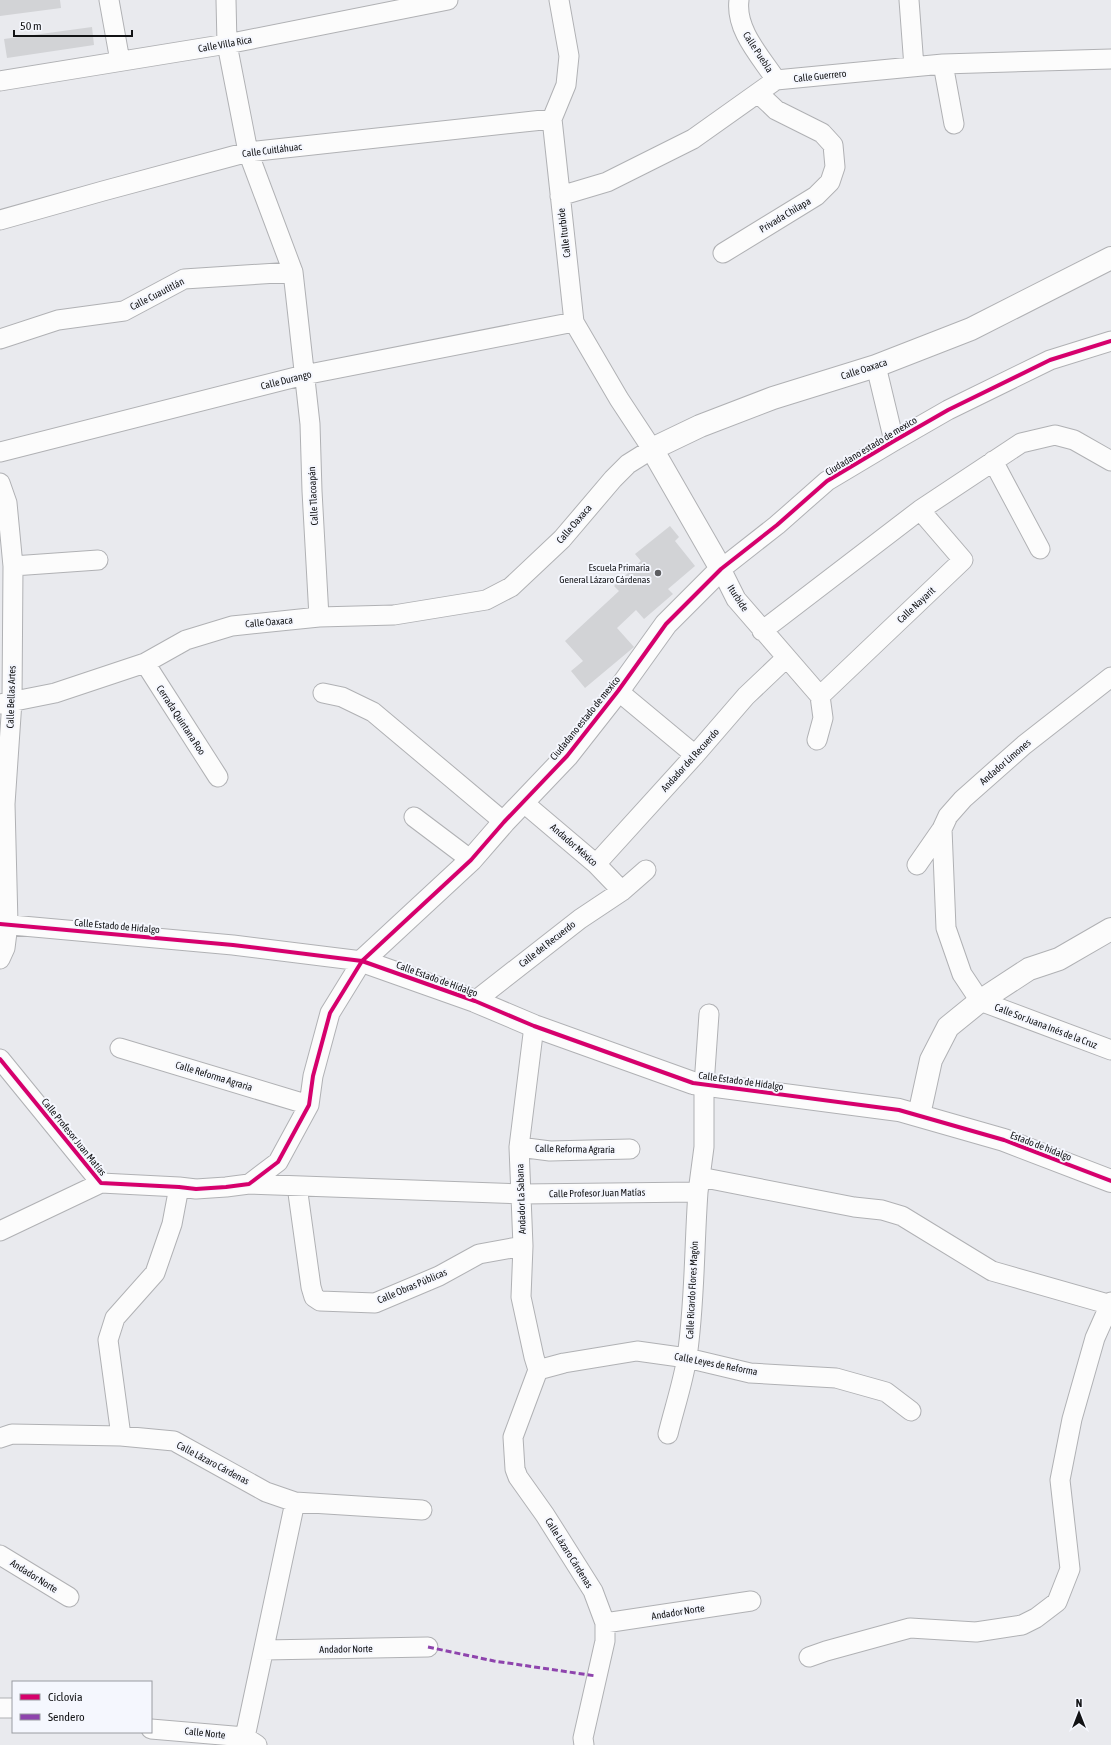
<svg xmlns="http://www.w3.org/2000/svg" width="1111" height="1745" viewBox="0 0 1111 1745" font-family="'Asap Condensed',sans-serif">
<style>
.building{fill:#d2d3d6}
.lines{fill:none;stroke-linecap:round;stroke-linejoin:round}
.minor-casing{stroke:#b0b1b4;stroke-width:21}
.tertiary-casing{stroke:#b0b1b4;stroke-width:24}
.minor{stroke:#fcfcfc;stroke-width:19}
.tertiary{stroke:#fcfcfc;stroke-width:22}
.quiet{stroke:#8e44ad;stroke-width:3;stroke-dasharray:6 3;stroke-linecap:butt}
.cycleway-casing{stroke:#f5f7fe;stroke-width:6}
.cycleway{stroke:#d6006c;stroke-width:4}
.poi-dot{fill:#5d5e61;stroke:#f5f7fe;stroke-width:1.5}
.labels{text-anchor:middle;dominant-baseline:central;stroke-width:4;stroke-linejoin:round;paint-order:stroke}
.street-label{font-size:10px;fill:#121315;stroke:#f5f7fe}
.poi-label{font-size:10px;fill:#121315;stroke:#f5f7fe;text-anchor:end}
</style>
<rect width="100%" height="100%" fill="#e9eaee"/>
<path class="building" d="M0,0H60L61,8L0,16Z
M92,27L94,45L7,58L4,39Z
M670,526L679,537L675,541L695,566L668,589L673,594L644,619L636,610L617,628L634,647L585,688L571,671L583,661L565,641L619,591L614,586L641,561L635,554Z"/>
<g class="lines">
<g class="minor-casing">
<path id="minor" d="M109,0L120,61
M226,0L227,44L248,152L293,272L310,424L312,491L319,617
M739,0C735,30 761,57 776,80
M909,0L914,67
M943,64L954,124
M0,81L227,44L448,0
M560,196L607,182L693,139L776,80L943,64L1111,59
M0,220L103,191L248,152L552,119
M723,253L816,196L830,182L835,167L833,145L822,133L776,110L758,93
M0,339L58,320L124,311L184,279L293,272
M876,366L894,441
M0,452L304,375L574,322
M993,461L1040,549
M0,483L7,503L13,566L12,701L5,804L8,924L5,948L0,959
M13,566L98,560
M762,631L920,510L1021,443L1055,435L1074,440L1111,461
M145,663L218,777
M618,691L695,755
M323,693L342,697L373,712L504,822
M820,696L963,560L920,510
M0,704L55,693L145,663L186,640L232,626L319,617L394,615L486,600L511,587L562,539L613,479L628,464L652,449L619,399L574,322L552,119L566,85L569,56L559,0
M817,740L823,718L820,696L736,599L721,569L777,525L827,481L894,441L948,410L1050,360L1111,341
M524,803L596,864L622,891
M414,817L471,860
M942,829L946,928L962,974L980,1001L1111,1050
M596,864L695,755L746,696L786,658
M917,865L942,829L948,816L963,799L1024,745L1111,677
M0,924L233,945L362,961L330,1013L313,1076L309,1105L278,1162L249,1184L226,1187L196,1189L179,1187L101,1183L0,1059
M475,1001L580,919L622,891L646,870
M534,1026L519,1147L523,1246L521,1297L534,1357L538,1370
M120,1048L309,1105
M519,1147L550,1151L630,1149
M700,1177L704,1147V1085L709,1014
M249,1184L522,1194L698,1192L700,1177L854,1207L882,1210L902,1216L992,1271L1111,1305
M297,1186L311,1287L314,1297L320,1301L375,1303L439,1276L479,1254L523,1246
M0,1231L101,1183
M538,1370L513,1437L515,1469L518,1477L545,1515L593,1591L605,1623V1641L583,1738L584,1745
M538,1370L564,1363L637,1351L687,1358L750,1373L836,1378L886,1392L911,1411
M668,1434C674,1409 683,1383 687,1357C695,1303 694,1247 698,1192
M121,1436L108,1340L115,1318L155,1273L172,1224L179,1187
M0,1438L12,1434L121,1436L174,1441L266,1492L295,1502L422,1510
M0,1555L69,1597
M605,1623L751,1601
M264,1650L428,1647
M809,1657L826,1651L910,1628L976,1632L1022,1625L1036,1618L1057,1602L1070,1569L1060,1480L1072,1419L1095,1338L1111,1302
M0,1708H13
M151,1729L245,1737L257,1745
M245,1737L295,1502"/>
</g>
<g class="tertiary-casing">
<path id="tertiary" d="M1111,258L971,329L876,366L773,398L700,426L652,449L721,569L666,624L618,691L567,756L504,822L471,860L362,961L475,1001L534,1026L693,1083L899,1110L1004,1140L1111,1181
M919,1115L931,1060L948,1027L980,1001L1029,969L1059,959L1111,929"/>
</g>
<use href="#minor" class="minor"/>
<use href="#tertiary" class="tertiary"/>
<path class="quiet" d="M428,1647L494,1661L596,1676"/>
<g class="cycleway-casing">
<path id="cycleway" d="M0,924L233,945L362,961L475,1001L534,1026L693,1083L899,1110L1004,1140L1111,1181
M0,1059L101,1183L179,1187L196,1189L226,1187L249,1184L278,1162L309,1105L313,1076L330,1013L362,961L471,860L504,822L567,756L618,691L666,624L721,569L777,525L827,481L894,441L948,410L1050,360L1111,341"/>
</g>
<use href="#cycleway" class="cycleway"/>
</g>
<circle class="poi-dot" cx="658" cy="573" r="4"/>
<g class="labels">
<g class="street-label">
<text transform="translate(225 44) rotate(-10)">Calle Villa Rica</text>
<text transform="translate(758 52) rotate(57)">Calle Puebla</text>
<text transform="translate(820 76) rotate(-6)">Calle Guerrero</text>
<text transform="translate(272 150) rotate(-7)">Calle Cuitláhuac</text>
<text transform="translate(785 215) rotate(-31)">Privada Chilapa</text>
<text transform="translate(564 233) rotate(-97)">Calle Iturbide</text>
<text transform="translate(157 294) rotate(-27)">Calle Cuautitlán</text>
<text transform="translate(864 369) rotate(-18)">Calle Oaxaca</text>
<text transform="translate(286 380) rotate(-14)">Calle Durango</text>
<text transform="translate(871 446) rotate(-31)">Ciudadano estado de mexico</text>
<text transform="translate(313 496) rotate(-93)">Calle Tlacoapán</text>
<text transform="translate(574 524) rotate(-49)">Calle Oaxaca</text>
<text transform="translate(738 598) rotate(57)">Iturbide</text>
<text transform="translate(916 605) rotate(-43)">Calle Nayarit</text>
<text transform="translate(269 622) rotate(-5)">Calle Oaxaca</text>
<text transform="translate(11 697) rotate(-88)">Calle Bellas Artes</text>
<text transform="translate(585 718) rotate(-51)">Ciudadano estado de mexico</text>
<text transform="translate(181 720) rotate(57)">Cerrada Quintana Roo</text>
<text transform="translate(690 760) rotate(-48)">Andador del Recuerdo</text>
<text transform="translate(1005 762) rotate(-41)">Andador Limones</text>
<text transform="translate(574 845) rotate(41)">Andador México</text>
<text transform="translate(117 926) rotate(5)">Calle Estado de Hidalgo</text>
<text transform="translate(547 944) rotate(-38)">Calle del Recuerdo</text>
<text transform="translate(437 979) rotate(20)">Calle Estado de Hidalgo</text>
<text transform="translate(1046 1026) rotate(21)">Calle Sor Juana Inés de la Cruz</text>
<text transform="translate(214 1076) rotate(17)">Calle Reforma Agraria</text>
<text transform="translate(741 1081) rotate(8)">Calle Estado de Hidalgo</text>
<text transform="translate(74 1137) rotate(51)">Calle Profesor Juan Matías</text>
<text transform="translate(1041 1146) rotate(21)">Estado de hidalgo</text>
<text transform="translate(575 1149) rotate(1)">Calle Reforma Agraria</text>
<text transform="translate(597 1193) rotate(-1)">Calle Profesor Juan Matías</text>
<text transform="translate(521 1199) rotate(-92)">Andador La Sabana</text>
<text transform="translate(412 1286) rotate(-23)">Calle Obras Públicas</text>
<text transform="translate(692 1290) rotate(-87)">Calle Ricardo Flores Magón</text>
<text transform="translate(716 1364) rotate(11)">Calle Leyes de Reforma</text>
<text transform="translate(213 1463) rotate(28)">Calle Lázaro Cárdenas</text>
<text transform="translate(569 1553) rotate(58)">Calle Lázaro Cárdenas</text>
<text transform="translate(34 1576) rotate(32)">Andador Norte</text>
<text transform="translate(678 1612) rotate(-9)">Andador Norte</text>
<text transform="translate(346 1649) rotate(-1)">Andador Norte</text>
<text transform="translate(205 1733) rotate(6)">Calle Norte</text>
</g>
<g class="poi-label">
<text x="650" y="567">Escuela Primaria<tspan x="650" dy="12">General Lázaro Cárdenas</tspan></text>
</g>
</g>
<rect x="12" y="1681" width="140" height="52" fill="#f5f7fe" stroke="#9a9ca1"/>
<rect x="20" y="1694" width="20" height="6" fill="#d6006c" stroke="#9a9ca1"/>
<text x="48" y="1701" font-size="12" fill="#121315">Ciclovía</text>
<rect x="20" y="1714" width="20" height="6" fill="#8e44ad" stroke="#9a9ca1"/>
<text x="48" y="1721" font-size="12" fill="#121315">Sendero</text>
<g transform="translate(1079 1713)" stroke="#f5f7fe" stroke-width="3" paint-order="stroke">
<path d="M0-3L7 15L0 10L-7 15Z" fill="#121315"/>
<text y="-6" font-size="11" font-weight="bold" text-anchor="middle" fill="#121315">N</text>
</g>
<path d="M14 30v6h118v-6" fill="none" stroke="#121315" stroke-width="2"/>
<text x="20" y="30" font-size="12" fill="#121315" stroke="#f5f7fe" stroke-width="3" paint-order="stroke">50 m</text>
</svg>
